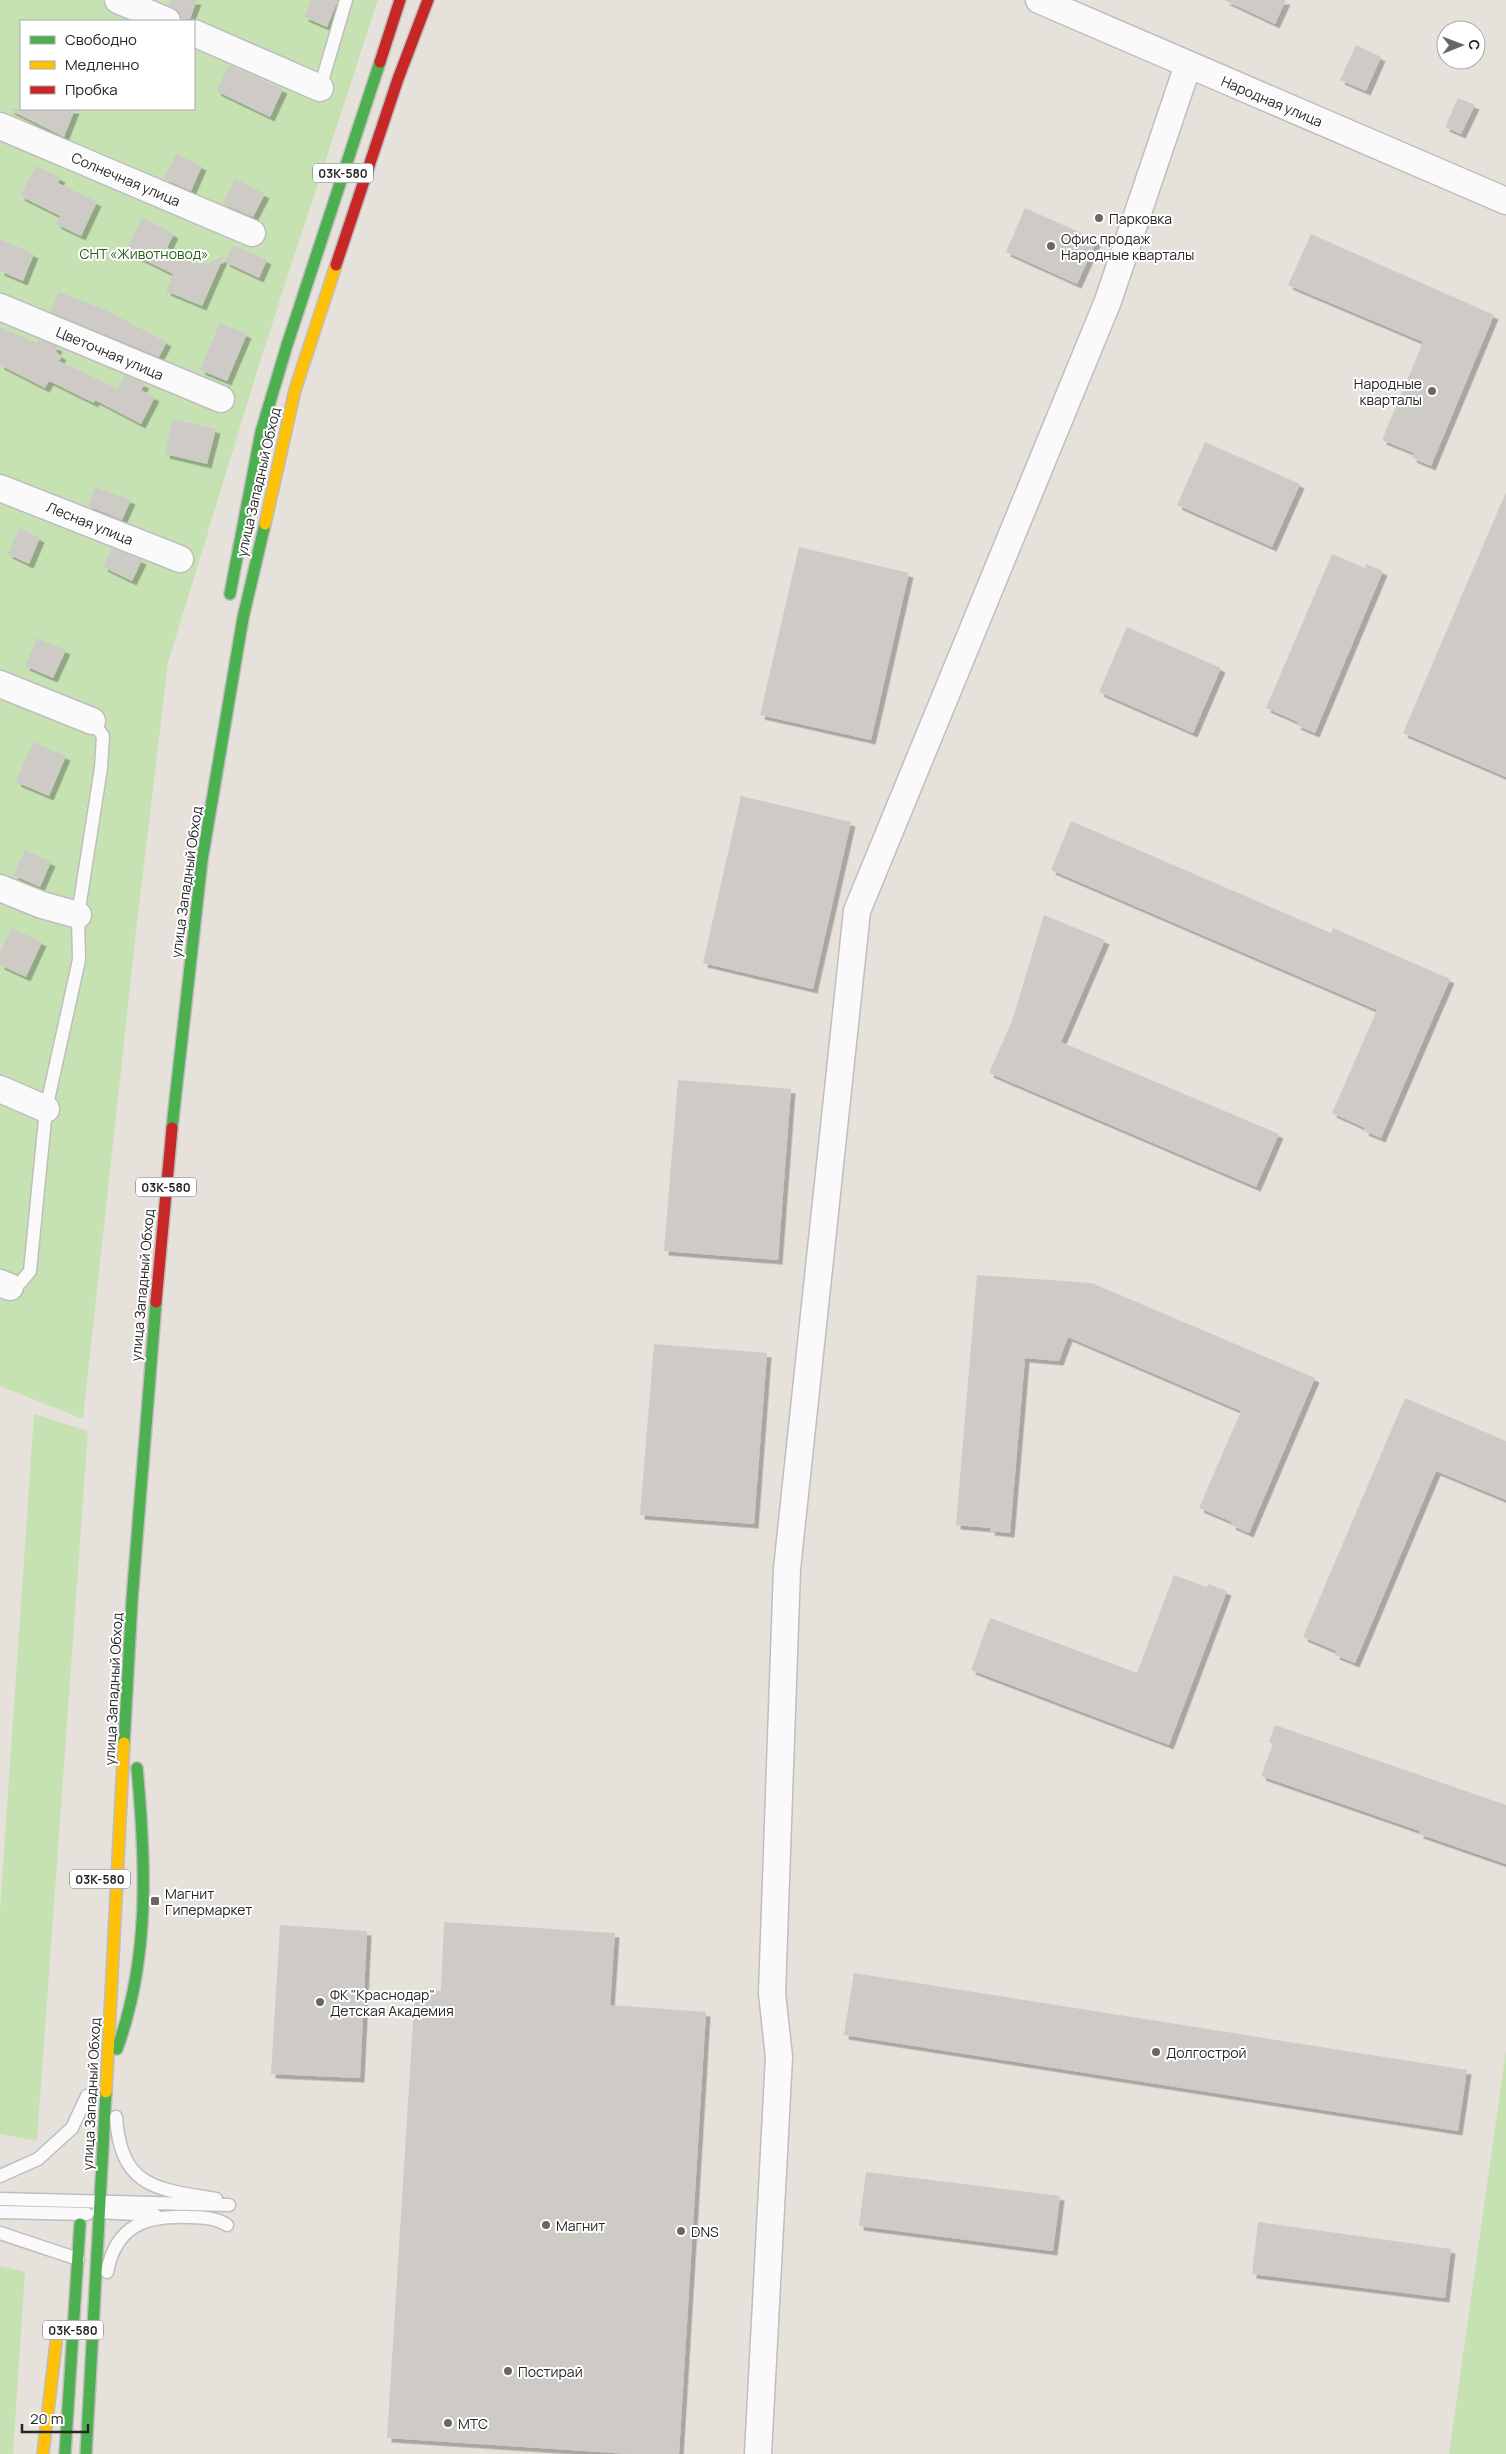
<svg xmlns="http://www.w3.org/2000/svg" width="1506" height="2454" viewBox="0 0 1506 2454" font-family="Manrope,sans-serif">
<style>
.green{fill:#c6e2b3;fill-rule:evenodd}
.building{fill:#cecbc7;filter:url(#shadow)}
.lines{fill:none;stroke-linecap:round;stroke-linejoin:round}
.lane-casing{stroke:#bfbdbd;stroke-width:15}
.street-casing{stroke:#bfbdbd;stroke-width:29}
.fast-casing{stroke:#bebdbb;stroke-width:14}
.slow-casing{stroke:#bebdbb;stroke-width:14}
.jam-casing{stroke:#bebdbb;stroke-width:14}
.lane{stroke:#fbfafa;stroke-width:12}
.street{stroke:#fbfafa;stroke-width:26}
.fast{stroke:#4caf50;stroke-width:11}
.slow{stroke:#ffc107;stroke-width:11}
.jam{stroke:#c62828;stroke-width:11}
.poi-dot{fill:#696765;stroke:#fff;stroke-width:2}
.labels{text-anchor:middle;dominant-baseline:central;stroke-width:4;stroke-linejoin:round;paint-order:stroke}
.shield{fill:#fff;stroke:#676767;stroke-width:1}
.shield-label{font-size:12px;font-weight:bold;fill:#262626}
.street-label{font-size:14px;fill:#262626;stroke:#fff}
.poi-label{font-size:14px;fill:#262626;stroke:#fff;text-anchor:start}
.park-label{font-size:14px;fill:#256218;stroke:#fff}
</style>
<defs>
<filter id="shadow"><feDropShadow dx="4.5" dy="4.5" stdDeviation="0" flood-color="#0004"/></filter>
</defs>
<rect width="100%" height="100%" fill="#e6e1db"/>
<path class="green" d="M0,0H378L262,355L168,663L137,923L83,1419L0,1386ZM21,21H194V109H21Z
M34,1414L88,1431L37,2141L0,2134V1909Z
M1506,2050V2454H1449Z
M0,2266L25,2272L13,2454H0Z"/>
<path class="building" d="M171,0H197L190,19L182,20L179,12L168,5Z
M311,0H338L327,27L304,17Z
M1224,0H1286L1275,24Z
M1356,45L1381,57L1366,91L1340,80Z
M229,65L283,89L270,117L216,91Z
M1458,98L1475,105L1461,134L1445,127Z
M8,109H75L64,137Z
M176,154L202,166L191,191L164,179Z
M36,166L61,178L58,183L97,202L81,236L56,224L60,216L20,196Z
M235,179L265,194L253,217L222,204Z
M1025,208L1097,240L1077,284L1006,252Z
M142,218L174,234L167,248L207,264L224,256L202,306L166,291L173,274L126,251Z
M1311,234L1494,315L1431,466L1412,458L1414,453L1382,440L1423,342L1288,285Z
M0,239L34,254L23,281L0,271Z
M233,245L267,260L259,278L225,262Z
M59,292L103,309L167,342L159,357L50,312Z
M220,323L247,334L227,381L200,370Z
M0,327L37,343L39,339L58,347L56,352L62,356L59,361L118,389L125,375L145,384L141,390L155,397L141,424L95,400L94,403L49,381L45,388L0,365Z
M173,419L216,429L207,464L165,454Z
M1205,442L1300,484L1272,547L1177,505Z
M95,487L131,500L122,520L88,506Z
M1506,492V777L1403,733Z
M19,528L40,538L29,564L8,554Z
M799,547L909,573L871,740L760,715Z
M112,548L142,560L132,581L103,567Z
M1332,554L1365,568L1366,564L1383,571L1315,733L1296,725L1298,722L1266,708Z
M1127,627L1221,668L1193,733L1099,692Z
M37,638L66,650L53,678L25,666Z
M33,742L66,756L49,796L16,782Z
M741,796L851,822L813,989L703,963Z
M1071,821L1331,933L1333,928L1450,979L1381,1138L1364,1131L1365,1128L1332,1113L1377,1010L1051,870Z
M25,850L51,862L40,887L13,875Z
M1044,915L1105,940L1061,1042L1279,1134L1256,1187L989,1073L1012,1021Z
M11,928L42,942L26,977L0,965V952Z
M678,1080L791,1089L778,1260L664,1251Z
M977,1275L1092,1283L1315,1378L1249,1533L1231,1525L1232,1522L1199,1508L1241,1411L1068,1337L1059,1361L1025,1358L1010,1533L990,1531L991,1528L956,1525Z
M654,1344L767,1353L754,1524L640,1515Z
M1405,1398L1506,1441V1500L1436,1471L1355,1663L1335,1655L1336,1651L1303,1637Z
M1174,1575L1207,1587L1208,1584L1227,1591L1169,1745L971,1670L990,1618L1137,1673Z
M1275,1725L1506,1805V1864L1419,1834L1420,1831L1261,1776L1273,1744L1269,1742Z
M444,1922L615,1933L610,2005L706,2012L679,2454H630L387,2438L415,1990L441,1991Z
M280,1925L367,1931L360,2078L271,2074Z
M854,1973L1467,2070L1458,2131L844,2035Z
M866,2172L1060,2196L1053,2251L859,2226Z
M1258,2222L1451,2249L1445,2298L1252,2274Z"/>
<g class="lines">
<g class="lane-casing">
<path id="lane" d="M320,88L346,0
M10,1287L21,1282L30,1271L46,1109L79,960L78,915L101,768L103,736L92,721
M116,2117C121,2188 156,2189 216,2199
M0,2176L38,2159L72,2128L87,2096
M0,2199L229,2205
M0,2212L87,2214
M98,2212L155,2215
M0,2233L78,2259
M107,2272C116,2225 146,2215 190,2217C202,2217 217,2218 227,2225"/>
</g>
<g class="street-casing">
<path id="street" d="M118,0L167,21
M1039,0L1506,201
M194,33L320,88
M0,126L252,233
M0,307L221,399
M0,488L180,559
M0,684L92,721
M0,888L42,905L78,915
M0,1089L46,1109
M0,1283L10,1287
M758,2454L779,2057L772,1993L787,1569L857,911L1108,301L1188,65"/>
</g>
<g class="fast-casing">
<path id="fast" d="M230,594L261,432L287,345L380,62
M172,1128L202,860L243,618L265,524
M124,1743L132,1600L156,1302
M117,2049C150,1958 146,1863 137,1768
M65,2454L80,2224
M86,2454L106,2092"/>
</g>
<g class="slow-casing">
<path id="slow" d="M265,524L295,390L336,265
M106,2092L124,1743
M43,2454L56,2343"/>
</g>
<g class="jam-casing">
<path id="jam" d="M380,62L400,0
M336,265L398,79L428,0
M156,1302L172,1128"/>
</g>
<use href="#lane" class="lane"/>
<use href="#street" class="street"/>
<use href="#fast" class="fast"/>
<use href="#slow" class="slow"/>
<use href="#jam" class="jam"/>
</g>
<g class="poi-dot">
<circle cx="1099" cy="218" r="5"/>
<circle cx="1051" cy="246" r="5"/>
<circle cx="1432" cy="391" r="5"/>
<rect x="150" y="1896" width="10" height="10" rx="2.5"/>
<circle cx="320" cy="2002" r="5"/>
<circle cx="1156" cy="2052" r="5"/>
<circle cx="546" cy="2225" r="5"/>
<circle cx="681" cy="2231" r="5"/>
<circle cx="508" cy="2371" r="5"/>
<circle cx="448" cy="2423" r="5"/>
</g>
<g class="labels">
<g class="shield">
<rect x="313" y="163.5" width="60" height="19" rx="4"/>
<rect x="136" y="1177.5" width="60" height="19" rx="4"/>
<rect x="70" y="1869.5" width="60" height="19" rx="4"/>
<rect x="43" y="2320.5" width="60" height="19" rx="4"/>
</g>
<g class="shield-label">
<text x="343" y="173">03К-580</text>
<text x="166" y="1187">03К-580</text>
<text x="100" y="1879">03К-580</text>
<text x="73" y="2330">03К-580</text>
</g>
<g class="street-label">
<text transform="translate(1272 101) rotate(23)">Народная улица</text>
<text transform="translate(126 179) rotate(23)">Солнечная улица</text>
<text transform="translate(110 353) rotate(23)">Цветочная улица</text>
<text transform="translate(258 482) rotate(-77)">улица Западный Обход</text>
<text transform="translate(90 523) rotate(22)">Лесная улица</text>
<text transform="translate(186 882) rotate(-82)">улица Западный Обход</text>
<text transform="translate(142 1285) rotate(-85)">улица Западный Обход</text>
<text transform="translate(113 1689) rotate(-87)">улица Западный Обход</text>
<text transform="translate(91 2094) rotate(-87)">улица Западный Обход</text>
</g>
<g class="poi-label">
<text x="1109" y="218">Парковка</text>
<text x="1061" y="238">Офис продаж<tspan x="1061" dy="16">Народные кварталы</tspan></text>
<text x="1422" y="383" text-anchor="end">Народные<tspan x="1422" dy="16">кварталы</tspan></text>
<text x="165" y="1893">Магнит<tspan x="165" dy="16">Гипермаркет</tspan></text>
<text x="330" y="1994">ФК "Краснодар"<tspan x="330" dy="16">Детская Академия</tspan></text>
<text x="1166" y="2052">Долгострой</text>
<text x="556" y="2225">Магнит</text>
<text x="691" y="2231">DNS</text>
<text x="518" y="2371">Постирай</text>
<text x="458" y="2423">МТС</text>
</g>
<g class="park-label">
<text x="144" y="253">СНТ «Животновод»</text>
</g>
</g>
<rect x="20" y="20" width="175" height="90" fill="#ffffff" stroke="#a8a8a8"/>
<rect x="30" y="36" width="25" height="8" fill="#4caf50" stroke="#a8a8a8"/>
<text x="65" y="45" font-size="15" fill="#262626">Свободно</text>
<rect x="30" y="61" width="25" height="8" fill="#ffc107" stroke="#a8a8a8"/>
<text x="65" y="70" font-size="15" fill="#262626">Медленно</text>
<rect x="30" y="86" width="25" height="8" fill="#c62828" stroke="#a8a8a8"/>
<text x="65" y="95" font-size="15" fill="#262626">Пробка</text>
<g transform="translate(1461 45) rotate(89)"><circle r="24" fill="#ffffff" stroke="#a8a8a8"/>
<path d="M0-4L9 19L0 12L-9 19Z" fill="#696765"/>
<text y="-8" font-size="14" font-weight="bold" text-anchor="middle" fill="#262626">С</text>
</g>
<path d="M22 2424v8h66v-8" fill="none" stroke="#262626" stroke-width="2.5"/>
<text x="30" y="2424" font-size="15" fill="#262626" stroke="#ffffff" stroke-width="4" paint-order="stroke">20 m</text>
</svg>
